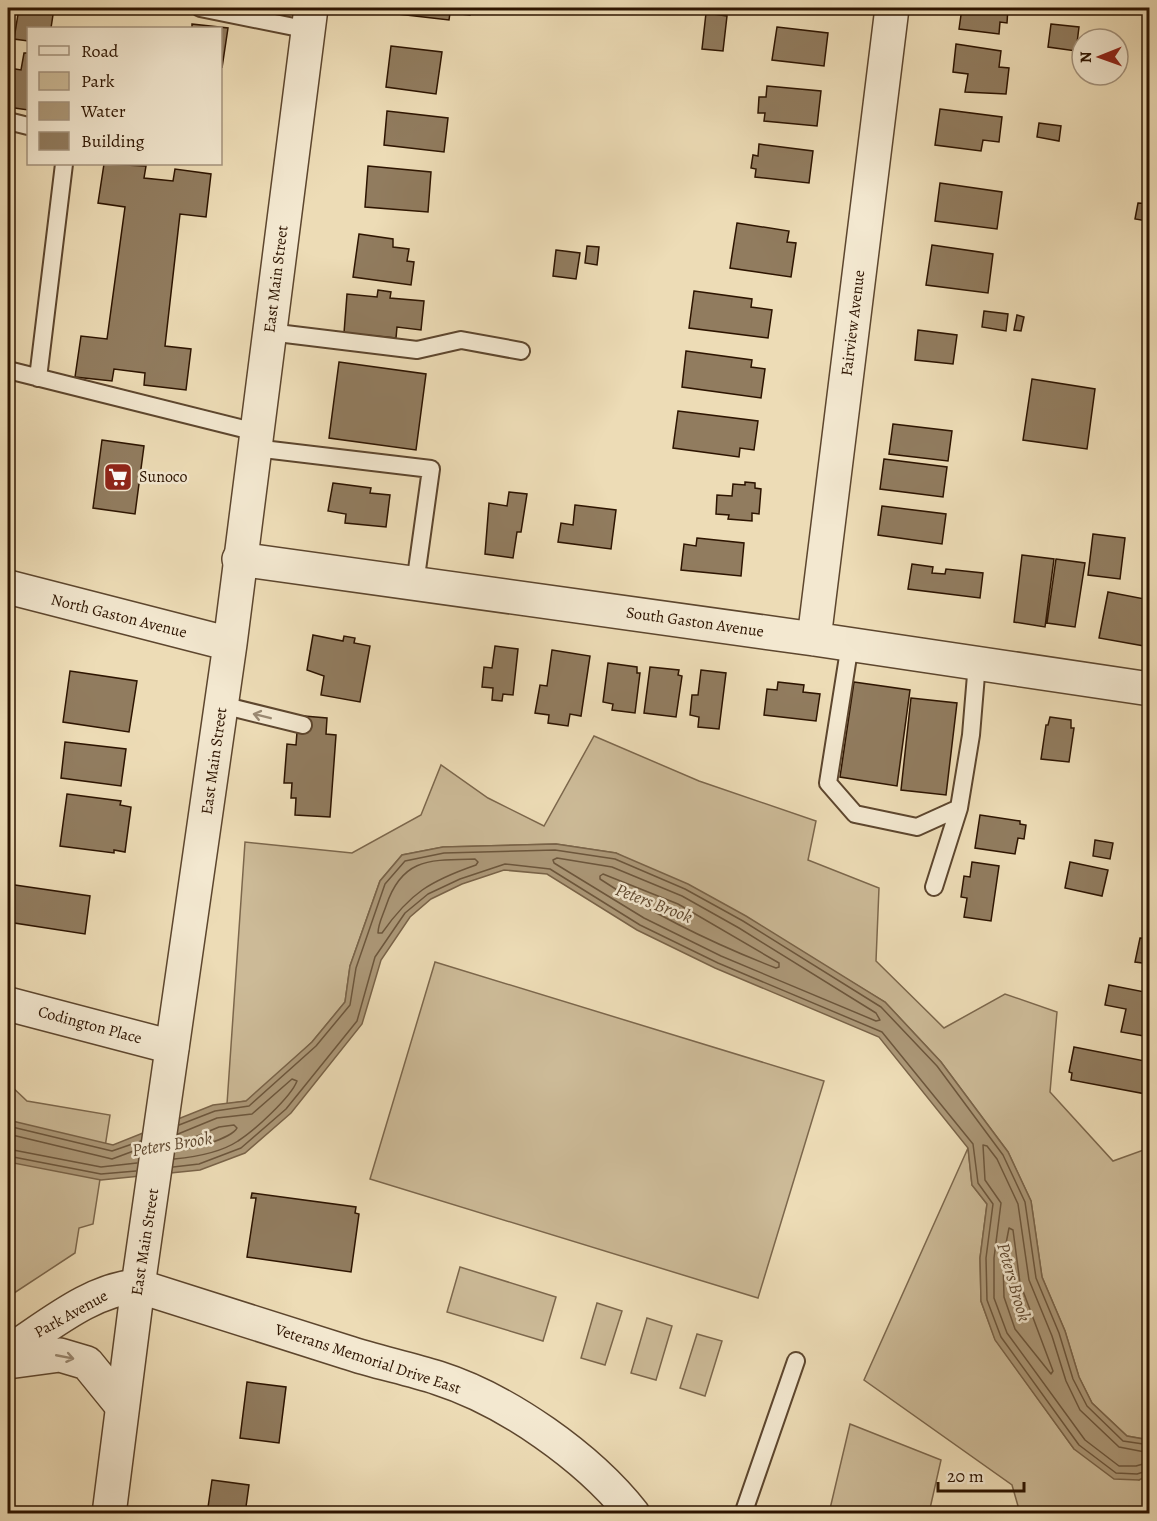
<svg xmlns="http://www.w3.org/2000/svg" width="1157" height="1521" viewBox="0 0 1157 1521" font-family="Alegreya,serif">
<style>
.green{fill:#ccba97;stroke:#7c674c;stroke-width:1.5}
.water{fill:#ac9878;stroke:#796348;stroke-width:1.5}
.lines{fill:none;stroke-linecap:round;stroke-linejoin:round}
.shore{stroke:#6c563c;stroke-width:1.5}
.building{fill:#917c5f;stroke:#2d1400;stroke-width:1.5}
.service-casing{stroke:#5d462e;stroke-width:20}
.minor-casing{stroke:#5d462e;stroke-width:36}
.tertiary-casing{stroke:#5d462e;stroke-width:36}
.service{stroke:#f3e8d0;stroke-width:16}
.minor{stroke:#f3e8d0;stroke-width:33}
.tertiary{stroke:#f3e8d0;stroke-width:33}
.oneway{stroke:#9a8972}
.labels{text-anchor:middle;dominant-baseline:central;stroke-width:5;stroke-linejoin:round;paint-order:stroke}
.street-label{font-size:16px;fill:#2d1400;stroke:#f3e8d0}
.poi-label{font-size:16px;fill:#2d1400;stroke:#f3e8d0;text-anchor:start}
.water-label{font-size:18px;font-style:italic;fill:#604930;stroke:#f3e8d0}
</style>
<rect width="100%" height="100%" fill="#eddcb6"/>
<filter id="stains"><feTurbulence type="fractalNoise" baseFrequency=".00333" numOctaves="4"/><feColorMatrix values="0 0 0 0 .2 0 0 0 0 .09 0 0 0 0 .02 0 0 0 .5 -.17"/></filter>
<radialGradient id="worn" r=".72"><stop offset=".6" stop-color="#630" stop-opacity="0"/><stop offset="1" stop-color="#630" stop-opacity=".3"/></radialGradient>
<path class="green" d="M594,736L699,781L816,821L808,860L879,888L876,961L944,1028L1005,994L1057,1012L1050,1092L1113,1161L1149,1148V1440L1127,1436L1092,1403L1079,1377L1065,1331L1042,1277L1031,1201L1008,1152L941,1062L885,1002L818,962L616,853L556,844L443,847L402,855L380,881L350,966L345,1002L312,1042L266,1086L246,1101L227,1104L245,842L352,853L421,815L441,765L488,798L544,826Z
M435,962L824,1081L758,1298L370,1179Z
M8,1083L27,1101L110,1115L93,1224L79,1228L75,1253L8,1297Z
M968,1148L972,1185L987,1204L980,1258L981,1301L995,1339L1074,1449L1139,1480L1149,1475V1513H1020L1012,1485L864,1380Z
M460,1267L556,1297L543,1341L447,1312Z
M597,1303L622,1311L605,1365L581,1358Z
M647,1318L672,1326L656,1380L631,1373Z
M697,1334L722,1341L705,1396L680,1388Z
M850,1424L941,1460L929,1513H829Z"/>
<path class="water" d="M556,844L616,853L688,884L746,916L885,1002L941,1062L1008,1152L1031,1201L1042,1277L1065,1331L1079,1377L1092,1403L1127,1436L1149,1440V1475L1139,1480L1114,1479L1074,1449L995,1340L981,1301L980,1258L987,1204L972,1185L968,1148L879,1037L715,968L637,930L547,874L504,870L462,884L431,899L410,917L381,960L362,1024L291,1113L245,1153L200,1170L101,1180L8,1162V1120L113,1145L213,1105L246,1101L312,1042L345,1002L350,966L380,881L402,855L443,847Z"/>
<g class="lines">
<path class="shore" d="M557,858L612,867L682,896L739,928L876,1013L880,1020L876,1021L721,956L644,918L554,863L553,860Z
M475,859L478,862L476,865C430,881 410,893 382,933H378C378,924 383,915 386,906C402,858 429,860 475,859Z
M603,874L678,904L779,963V967L776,968C714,944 656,916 600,879V876Z
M179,1125L215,1111L249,1106L316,1046L350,1005L356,968L385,884L405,861L444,853L555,850L615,859L685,889L743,921L881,1007L937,1066L1003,1155L1025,1202L1036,1278L1059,1333L1073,1379L1087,1406L1123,1441L1150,1445
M8,1126L112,1151L141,1141
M8,1134L112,1159L139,1149
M176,1147C187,1153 232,1138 237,1128L234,1125L219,1127L176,1145
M8,1149L101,1167L137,1163
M8,1156L101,1174L136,1171
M174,1159C195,1157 220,1153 238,1141C254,1131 291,1097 297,1081L292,1079L252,1114L217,1118L178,1134
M173,1167L199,1164L241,1148L286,1109L357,1021L375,957L405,913L428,894L460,879L505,864L550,869L640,925L718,963L882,1032L973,1144L978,1183L993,1204L986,1258L987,1300L1001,1337L1079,1445L1116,1473L1137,1474L1150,1470
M1009,1228L1013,1230L1020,1283L1053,1371L1051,1374L1015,1329L1004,1297L1003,1259Z
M1150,1453L1119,1447L1080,1410L1066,1381L1052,1336L1029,1280L1018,1204L997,1159L987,1146L983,1145L985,1180L1001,1203L994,1258V1298L1007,1333L1085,1440L1119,1466H1136L1150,1462"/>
</g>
<path class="building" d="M19,8H54L51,28H28V41L14,39Z
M399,8H471L470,15L450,13L449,20L398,14Z
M962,8H1008L1007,23L1000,22L999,34L959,29Z
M706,13L727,16L723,51L702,49Z
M192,24L228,28L222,68L220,28H192Z
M1051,24L1079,27L1076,51L1048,47Z
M777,27L828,33L824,66L772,60Z
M956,44L1001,51L999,67L1009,68L1006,94L965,92L968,74L953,72Z
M391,46L442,52L436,94L386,87Z
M24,53H28V110L8,107L9,68L21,70Z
M767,86L821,91L817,126L764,121L765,113H758L759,97H766Z
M940,109L1002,117L999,142L983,140L981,151L935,145Z
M387,111L448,118L444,152L384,145Z
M1039,123L1061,126L1059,141L1037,137Z
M759,144L813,151L809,183L755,177L756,169L751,168L753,155L758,156Z
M104,164L146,166L144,178L173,181L175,169L211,174L206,217L180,214L165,346L191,349L186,390L144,385L145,373L114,369L112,381L75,377L81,336L107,339L125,207L98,203Z
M368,166L431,172L428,212L365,207Z
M940,183L1002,192L997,229L935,221Z
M1138,203L1150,204L1147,221L1135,219Z
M737,223L789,231L787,242L796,243L791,277L730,268Z
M359,234L393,239V247L409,249L407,261L414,262L411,285L353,277Z
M932,245L993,254L988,293L926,285Z
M587,246L599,247L597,265L585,263Z
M556,250L580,253L576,279L553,276Z
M378,290L391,292L390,298L424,301L421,330L397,327L396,338L344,333L347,294L377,297Z
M694,291L752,299L751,307L772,310L768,338L689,328Z
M984,311L1008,314L1006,331L982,327Z
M1017,315L1024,317L1021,331L1014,330Z
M918,330L957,335L953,364L915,360Z
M686,351L752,360L751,367L765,369L761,398L682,387Z
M339,362L426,374L416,450L329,438Z
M1032,379L1095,389L1087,449L1023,440Z
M678,411L758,421L754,450L740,448L739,457L673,448Z
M893,424L952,431L948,461L889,454Z
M102,440L144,446L135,514L93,508Z
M884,459L947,467L943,497L880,489Z
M745,482L755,483V488L761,489L759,514L752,513V521L728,519L729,515L716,514L717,495L732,496L733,484L745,485Z
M333,483L371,488L370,493L390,495L386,527L345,523L346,514L328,511Z
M509,492L527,494L521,532H517L513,558L485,554L489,503L507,506Z
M575,505L616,510L611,549L558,542L561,523L573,525Z
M882,506L946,514L942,544L878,535Z
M1093,534L1125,538L1120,579L1088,575Z
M697,538L744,543L741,576L681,570L684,544L696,546Z
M1022,555L1054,559L1045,627L1014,622Z
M1056,559L1085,563L1075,627L1047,623Z
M912,564L933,567L932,573L945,574L946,569L983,573L980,598L908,589Z
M1108,592L1150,600V647L1099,638Z
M313,635L343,641L344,636L355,638L354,643L370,646L360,702L321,695L324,676L307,670Z
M495,646L518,649L513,695L503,694L502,701L492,700L493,688L482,687L484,667L492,668Z
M552,650L590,656L581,716L570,714L568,726L548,723L549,715L535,713L540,685L547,686Z
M608,663L637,667V673H640L635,713L612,710L613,704L603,702Z
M650,667L679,670L678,675L682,676L676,717L644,713Z
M701,670L726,673L719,729L698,727L699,717L690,715L692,695H698Z
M70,671L137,681L129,732L63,722Z
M778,682L804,685L803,692L820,694L816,721L764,715L767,689L777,690Z
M854,682L910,690L897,786L840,777Z
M911,698L957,703L946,795L901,790Z
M304,716L327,718L326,734L336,735L330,817L295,815L296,798H291L292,783H284L287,744L296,745L297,732H302Z
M1050,717L1071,720V728H1074L1069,762L1041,759L1046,725H1048Z
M65,742L126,749L121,786L61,778Z
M67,794L121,801L120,805L131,807L125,852L114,850V853L60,846Z
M980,815L1020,821V824L1026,825L1024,839L1018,838L1015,854L975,848Z
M1095,840L1113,843L1110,859L1093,856Z
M972,862L999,866L991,921L964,917L967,898L961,897L964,876L970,877Z
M1070,862L1108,870L1102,896L1065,888Z
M8,884L90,896L85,934L8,922Z
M1140,938L1150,939V964L1135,962Z
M1109,985L1150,993V1037L1121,1032L1126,1009L1105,1005Z
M1074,1047L1150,1062L1146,1094L1071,1080L1072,1073L1069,1072Z
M252,1193L356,1207L355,1213L359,1214L351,1272L247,1257L256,1198H251Z
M247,1382L286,1387L279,1443L240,1438Z
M212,1480L249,1485L245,1514H207Z"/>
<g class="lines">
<g class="service-casing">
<path id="service" d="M200,8L309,30
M8,121L28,126
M269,332L417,350L461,340L521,351
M8,370L256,432
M38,378L64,164
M254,448L431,469L415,584
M850,644L828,783L855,814L917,827L959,808L971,735L977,663
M222,705L303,725
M934,887L959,808
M743,1514L796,1361"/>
</g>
<g class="minor-casing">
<path id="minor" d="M239,559L814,639L1150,689
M814,639L892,8
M8,1004L172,1047
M8,1352C46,1328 91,1289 138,1286C207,1308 276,1330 346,1352C376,1362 407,1368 438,1378C507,1400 588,1457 633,1514
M8,1362L60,1355L87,1363L122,1406"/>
</g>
<g class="tertiary-casing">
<path id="tertiary" d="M8,587L230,644
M109,1514L138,1286L230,644L311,8"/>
</g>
<use href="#service" class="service"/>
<use href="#minor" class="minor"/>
<use href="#tertiary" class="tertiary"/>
</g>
<defs><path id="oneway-shaft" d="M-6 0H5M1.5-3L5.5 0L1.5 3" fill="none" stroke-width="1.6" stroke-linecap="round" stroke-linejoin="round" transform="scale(1.5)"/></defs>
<g class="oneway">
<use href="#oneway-shaft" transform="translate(262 716) rotate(-166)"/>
<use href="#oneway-shaft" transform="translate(65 1357) rotate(11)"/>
</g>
<defs>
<g id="supermarket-square" transform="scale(1.5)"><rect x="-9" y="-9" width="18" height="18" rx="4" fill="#8f2418" stroke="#f3e8d0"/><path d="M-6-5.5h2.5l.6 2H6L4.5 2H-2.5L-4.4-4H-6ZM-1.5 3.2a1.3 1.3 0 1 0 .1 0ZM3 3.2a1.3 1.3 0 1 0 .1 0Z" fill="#fff"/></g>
</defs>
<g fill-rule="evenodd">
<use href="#supermarket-square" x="118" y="477"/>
</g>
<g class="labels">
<g class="street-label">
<text transform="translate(276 279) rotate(-83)">East Main Street</text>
<text transform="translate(853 323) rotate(-83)">Fairview Avenue</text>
<text transform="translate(119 616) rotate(14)">North Gaston Avenue</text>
<text transform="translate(695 622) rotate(8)">South Gaston Avenue</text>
<text transform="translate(214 761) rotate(-82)">East Main Street</text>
<text transform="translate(90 1025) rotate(15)">Codington Place</text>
<text transform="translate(145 1242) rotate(-81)">East Main Street</text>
<text transform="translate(71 1314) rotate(-29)">Park Avenue</text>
<text transform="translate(368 1359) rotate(18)">Veterans Memorial Drive East</text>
</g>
<g class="poi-label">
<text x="139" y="477">Sunoco</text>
</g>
<g class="water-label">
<text transform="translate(654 903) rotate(21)">Peters Brook</text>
<text transform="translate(172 1144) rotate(-9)">Peters Brook</text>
<text transform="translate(1014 1282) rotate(74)">Peters Brook</text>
</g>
</g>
<rect width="1157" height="1521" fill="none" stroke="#eddcb6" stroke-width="30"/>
<rect x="9" y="9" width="1139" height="1503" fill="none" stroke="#2d1400" stroke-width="3"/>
<rect x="15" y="15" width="1127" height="1491" fill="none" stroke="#2d1400" stroke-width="1.5"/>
<rect x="27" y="27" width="195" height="138" fill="#f3e8d0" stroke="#a4937d" stroke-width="1.5"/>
<rect x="39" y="46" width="30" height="9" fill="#f3e8d0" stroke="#a4937d" stroke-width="1.5"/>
<text x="81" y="57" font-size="18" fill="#2d1400">Road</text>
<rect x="39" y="72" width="30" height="18" fill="#ccba97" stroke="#a4937d" stroke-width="1.5"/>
<text x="81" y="87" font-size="18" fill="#2d1400">Park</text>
<rect x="39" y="102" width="30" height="18" fill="#ac9878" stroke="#a4937d" stroke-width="1.5"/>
<text x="81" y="117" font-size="18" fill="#2d1400">Water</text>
<rect x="39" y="132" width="30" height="18" fill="#917c5f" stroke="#a4937d" stroke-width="1.5"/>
<text x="81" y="147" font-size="18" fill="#2d1400">Building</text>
<g transform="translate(1100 57) rotate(269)"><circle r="28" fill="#f3e8d0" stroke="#a4937d" stroke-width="1.5"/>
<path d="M0-4.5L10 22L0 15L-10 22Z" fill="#8f2418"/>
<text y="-9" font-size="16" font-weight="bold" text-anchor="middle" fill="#2d1400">N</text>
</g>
<path d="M938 1482v9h86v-9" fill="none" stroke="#2d1400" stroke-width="3"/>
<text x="947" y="1482" font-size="18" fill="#2d1400" stroke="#f3e8d0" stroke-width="4.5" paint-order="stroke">20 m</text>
<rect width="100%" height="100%" filter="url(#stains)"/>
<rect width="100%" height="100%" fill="url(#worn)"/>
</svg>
